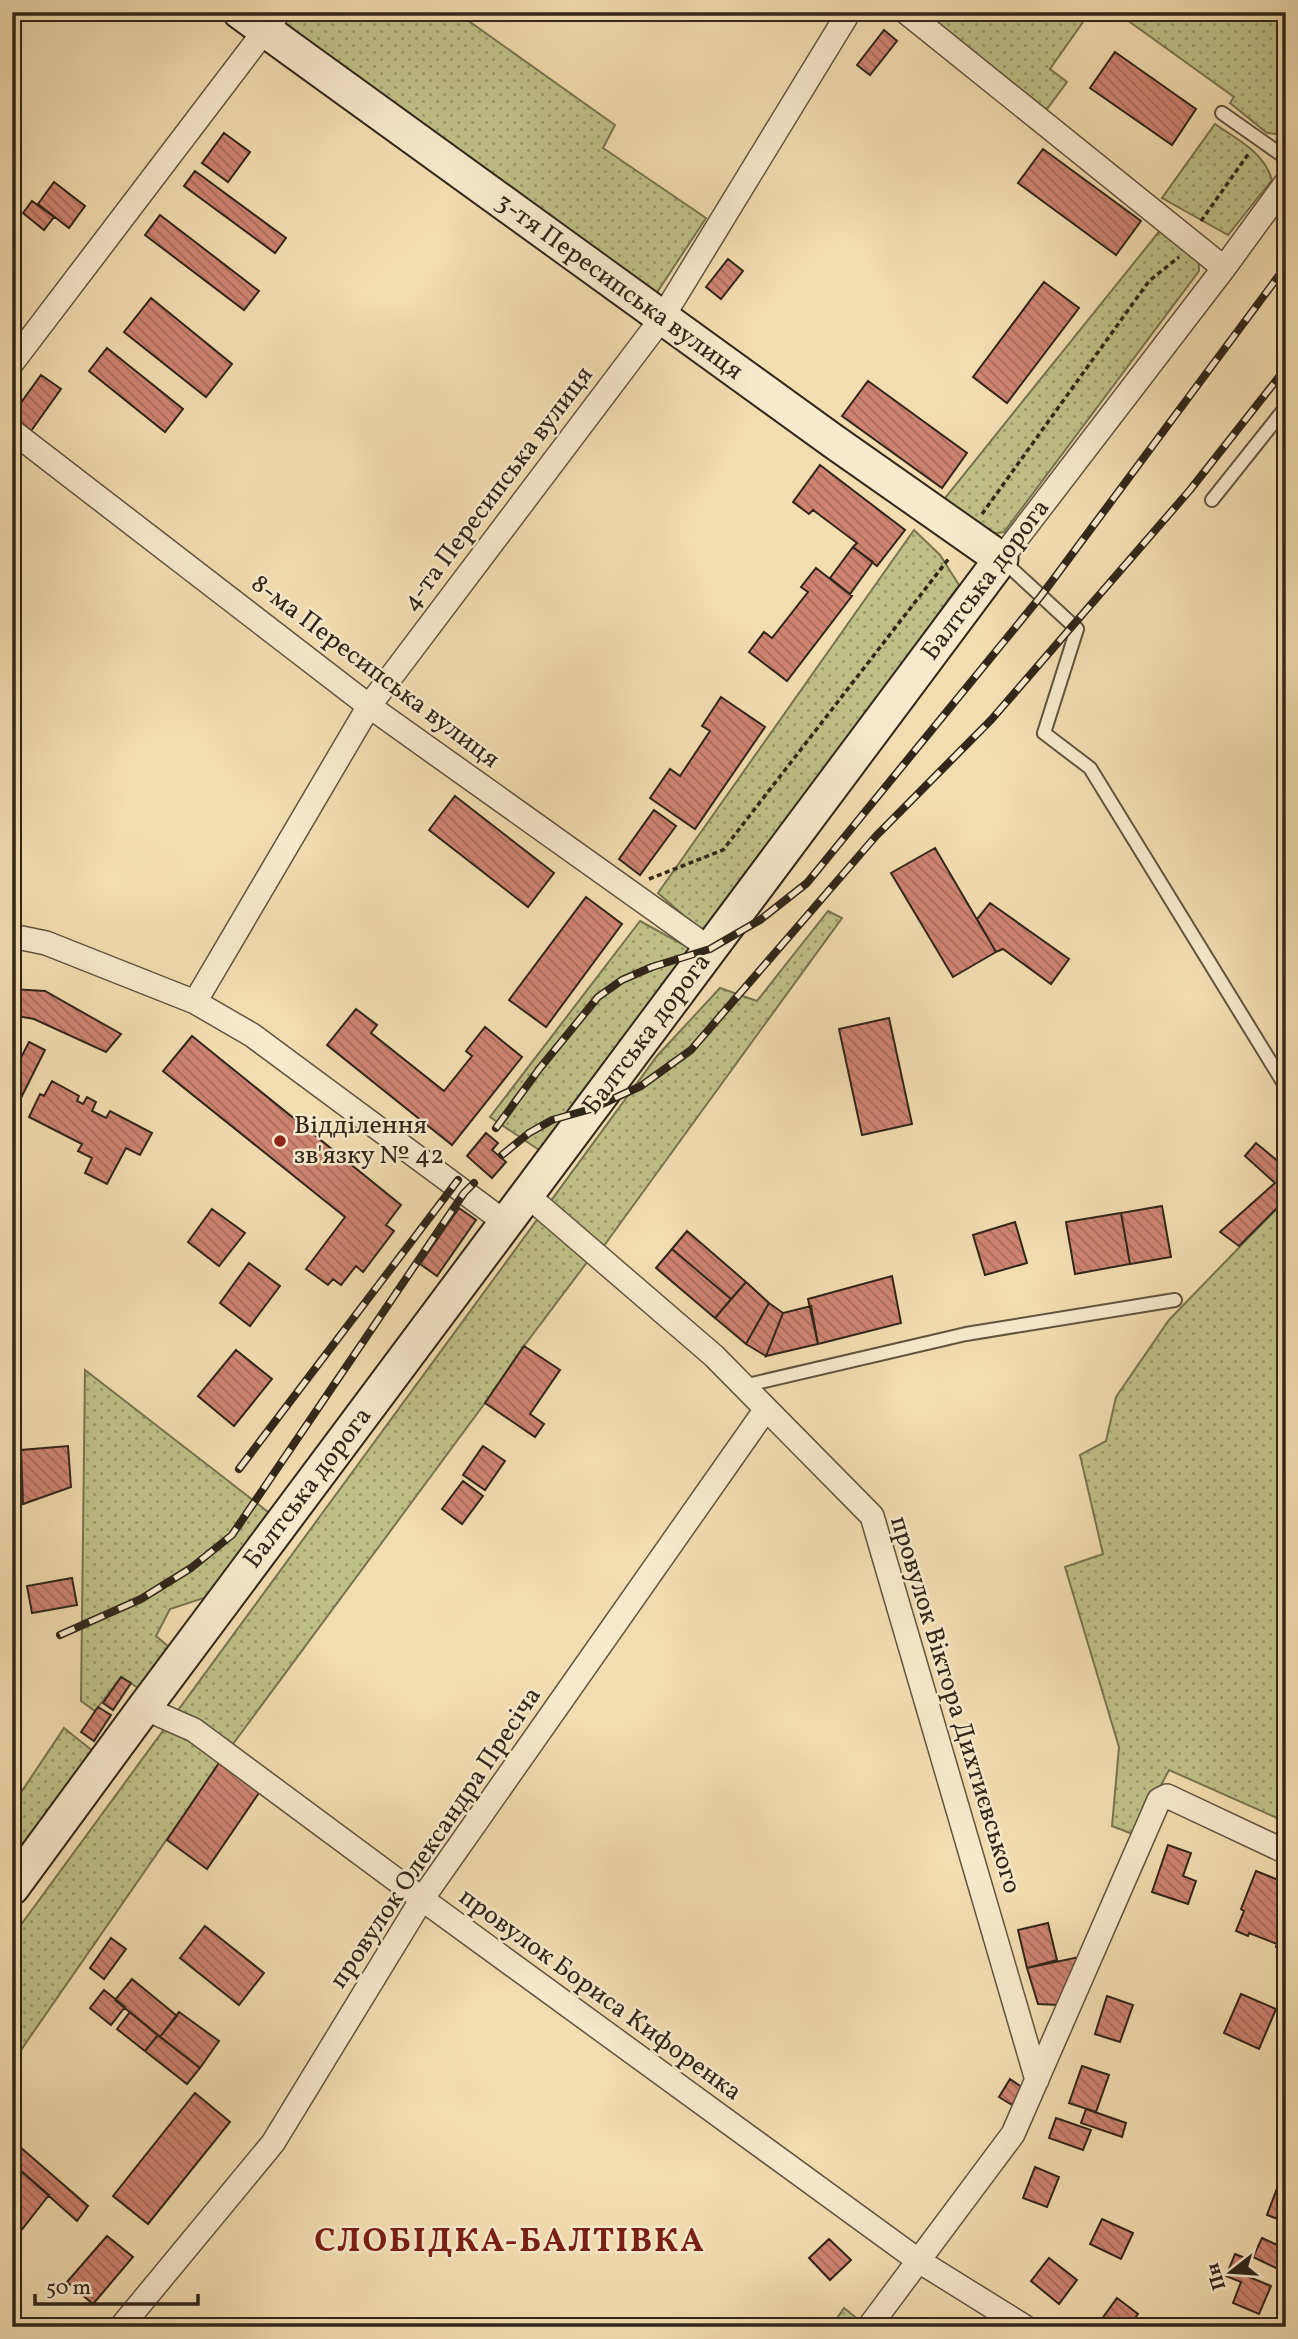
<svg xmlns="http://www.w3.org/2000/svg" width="1298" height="2339" viewBox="0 0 1298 2339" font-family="Vollkorn,serif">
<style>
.grass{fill:url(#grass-dots);stroke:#787350;stroke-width:2}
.building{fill:url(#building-back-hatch);stroke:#312619;stroke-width:2}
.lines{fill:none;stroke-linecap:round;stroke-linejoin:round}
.service-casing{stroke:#61543f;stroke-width:16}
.minor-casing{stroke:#61543f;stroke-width:26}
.secondary-casing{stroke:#312619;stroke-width:37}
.path{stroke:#312619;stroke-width:3.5;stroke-dasharray:5 3.5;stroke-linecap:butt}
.service{stroke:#f7e9cc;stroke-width:12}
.minor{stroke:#f7e9cc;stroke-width:23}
.secondary{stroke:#f7e9cc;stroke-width:33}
.rail-casing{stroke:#312619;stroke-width:8}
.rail{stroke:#f7e9cc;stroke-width:5;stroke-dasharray:16;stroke-linecap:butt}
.poi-dot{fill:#8f2418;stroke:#f7e9cc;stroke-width:2.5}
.labels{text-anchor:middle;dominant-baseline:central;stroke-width:5;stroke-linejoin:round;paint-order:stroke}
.street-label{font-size:26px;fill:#312619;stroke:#f7e9cc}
.poi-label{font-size:26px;fill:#312619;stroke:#f7e9cc;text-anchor:start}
.district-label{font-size:33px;font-weight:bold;letter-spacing:2px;fill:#7a1f14;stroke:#f7e9cc}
</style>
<defs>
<pattern id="grass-dots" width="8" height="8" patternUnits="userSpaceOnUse" patternTransform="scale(1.75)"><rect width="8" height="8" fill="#bfc088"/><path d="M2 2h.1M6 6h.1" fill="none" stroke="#9c9c6e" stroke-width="1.8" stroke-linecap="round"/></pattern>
<pattern id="building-back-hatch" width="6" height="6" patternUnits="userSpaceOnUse" patternTransform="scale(1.75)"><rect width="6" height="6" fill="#cf8472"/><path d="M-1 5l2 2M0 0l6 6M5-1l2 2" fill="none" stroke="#a96c5d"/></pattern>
</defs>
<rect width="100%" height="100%" fill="#f2ddb0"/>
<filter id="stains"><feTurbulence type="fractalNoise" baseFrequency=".00286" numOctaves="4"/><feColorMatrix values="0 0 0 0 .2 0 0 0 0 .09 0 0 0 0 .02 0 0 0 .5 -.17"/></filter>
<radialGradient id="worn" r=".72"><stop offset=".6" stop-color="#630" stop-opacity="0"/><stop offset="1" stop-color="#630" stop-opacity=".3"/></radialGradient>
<path class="grass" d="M293,12H456L615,125L603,148L706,218L654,297L280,27Z
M919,12H1090L1050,69L1067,82L1044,113Z
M1116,12H1286V135L1267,133L1230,103L1234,97Z
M1215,124C1238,140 1264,152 1272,180L1228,235L1162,198Z
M1166,223L1198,248L1199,271L1004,532L984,535L941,503Z
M914,530L940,555L959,585L706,935L658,893Z
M828,911L842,918L598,1254L591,1257L524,1346L485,1403L230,1748L12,2063V1937L657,1056L720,988L757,1001Z
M640,921L693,950L542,1152L490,1117Z
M1286,1199V1822L1169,1770L1135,1835L1112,1826L1119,1747L1065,1567L1103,1554L1080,1455L1106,1441L1116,1397L1169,1320Z
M85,1370L272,1515L216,1594L170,1609L156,1636L177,1654L149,1695L121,1677L95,1711L81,1701Z
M64,1728L99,1756L12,1873V1806Z
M844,2308L864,2324L861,2327H831Z"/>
<path class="building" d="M884,30L897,41L870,75L857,65Z
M1115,52L1196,109L1172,145L1090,88Z
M224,133L250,152L228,182L202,163Z
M1043,149L1141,221L1116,255L1018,183Z
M195,171L286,238L275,253L184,186Z
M54,182L85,206L69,228L38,204Z
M32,201L54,217L44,230L23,213Z
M160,215L259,291L244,310L145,235Z
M728,259L743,271L721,299L706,287Z
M1044,282L1079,308L1007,403L973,377Z
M151,298L232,364L206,397L124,332Z
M107,348L183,409L165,432L89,371Z
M41,375L61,389L31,431L12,415Z
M868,381L967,453L942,488L842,416Z
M820,465L905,530L877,566L853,547L857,543L813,510L809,514L793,502Z
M853,547L873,562L850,594L830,578Z
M816,568L852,596L787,681L749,652L764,632L772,638L808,592L801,587Z
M721,697L765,727L695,829L650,798L670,769L680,776L710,731L702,726Z
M455,796L554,873L528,907L429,830Z
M654,810L676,826L640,875L619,859Z
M935,848L996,952L953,977L891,873Z
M586,897L622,924L546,1027L509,1000Z
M990,903L1069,959L1051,984L1003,949L996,952L977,919Z
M12,989L45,991L121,1034L106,1052L34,1019L12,1015Z
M356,1009L377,1025L371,1033L444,1091L472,1056L466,1051L485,1027L522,1057L452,1145L327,1045Z
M889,1018L912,1124L862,1135L839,1029Z
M192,1036L401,1205L386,1225L394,1231L363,1272L356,1266L341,1285L333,1279L328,1285L306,1269L345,1217L163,1071Z
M29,1042L45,1050L13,1114L12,1075Z
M52,1081L79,1096L77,1101L83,1104L87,1097L96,1102L92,1111L106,1118L110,1111L152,1133L140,1155L126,1148L107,1184L85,1173L92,1158L78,1151L82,1144L29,1117L40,1094L44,1096Z
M486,1133L498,1143L492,1150L506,1162L492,1178L467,1156Z
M1256,1143L1286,1168V1199L1239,1246L1220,1232L1275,1183L1245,1156Z
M1162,1206L1171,1257L1130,1264L1121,1213Z
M459,1208L476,1220L437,1276L420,1264Z
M212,1209L245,1233L219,1266L188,1242Z
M1121,1213L1130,1264L1075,1274L1066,1222Z
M1015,1222L1027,1263L985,1275L973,1235Z
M687,1231L746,1282L731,1299L672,1249Z
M672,1249L731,1299L715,1318L656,1268Z
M249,1263L280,1286L250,1326L220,1303Z
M892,1276L901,1323L818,1344L808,1299Z
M746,1282L769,1303L746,1344L715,1318Z
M769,1303L783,1313L766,1356L746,1344Z
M811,1306L818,1344L766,1356L783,1313Z
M524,1346L560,1370L530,1414L544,1424L535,1437L485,1403Z
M236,1350L272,1379L234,1426L198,1396Z
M68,1446L71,1487L23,1504L21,1450Z
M483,1446L505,1461L485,1490L463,1475Z
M463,1481L483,1496L462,1524L442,1509Z
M72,1578L77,1605L32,1613L27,1586Z
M121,1677L131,1683L113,1710L103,1703Z
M98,1707L111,1715L94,1741L81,1732Z
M223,1757L263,1787L207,1869L167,1840Z
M1168,1845L1191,1853L1183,1876L1196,1881L1188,1904L1152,1892Z
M1256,1871L1286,1883V1909L1280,1923L1286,1925L1284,1950L1276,1947L1277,1944L1249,1933L1248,1936L1236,1931L1244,1911L1241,1909Z
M1048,1923L1057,1960L1027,1968L1018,1930Z
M205,1926L264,1973L239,2005L180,1958Z
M111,1938L126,1949L104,1979L90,1968Z
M1079,1957L1059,2005L1038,2004L1027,1968Z
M132,1979L177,2016L160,2037L115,2000Z
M104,1990L125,2007L111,2025L90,2008Z
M1241,1994L1276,2009L1259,2049L1224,2033Z
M1107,1996L1133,2005L1120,2042L1095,2034Z
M130,2012L158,2035L145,2051L117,2029Z
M179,2012L219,2041L200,2068L160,2037Z
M158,2035L200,2068L187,2084L145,2051Z
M1082,2066L1109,2075L1096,2112L1069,2103Z
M1010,2079L1023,2088L1012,2105L999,2097Z
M195,2093L230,2122L148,2224L113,2196Z
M1086,2109L1126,2123L1122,2137L1081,2123Z
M1056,2118L1091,2130L1083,2150L1049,2138Z
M12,2140L88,2206L77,2221L12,2163Z
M12,2163L49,2195L16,2237L12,2234Z
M1035,2167L1059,2177L1047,2207L1023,2198Z
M1279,2183L1286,2186V2222L1267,2215Z
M1102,2219L1133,2233L1121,2259L1090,2244Z
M107,2236L133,2257L93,2304L67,2282Z
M1262,2238L1286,2249L1278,2269L1253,2257Z
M829,2239L851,2260L830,2280L809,2258Z
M1235,2254L1250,2260L1244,2275L1271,2286L1259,2314L1233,2303L1241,2282L1226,2276Z
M1049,2258L1077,2280L1059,2304L1031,2281Z
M1117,2298L1138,2314L1128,2327H1096Z"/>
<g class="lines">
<g class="service-casing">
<path id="service" d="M1222,113L1286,158
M1212,500L1286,407
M1001,559L1077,629L1044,733L1090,768L1286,1087
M743,1386L966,1334L1175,1300"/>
</g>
<g class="minor-casing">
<path id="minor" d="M906,12L1224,268
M12,363L279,12
M12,431L369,706L710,949
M1001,559L1224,268L1286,183
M12,936L46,943L195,1002L252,1035L506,1223
M195,1002L369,706L662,318L849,12
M527,1195L714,1356L872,1516L1037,2080
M144,1708L194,1730L422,1899L919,2261L1025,2327
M121,2327L273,2143L422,1899L766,1409
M869,2327L1013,2134L1159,1800L1167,1796L1286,1852"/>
</g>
<g class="secondary-casing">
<path id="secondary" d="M12,1888L144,1708L1001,559L833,441L240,12"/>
</g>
<path class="path" d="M1201,221L1249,153
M982,514L1149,281L1179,257
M649,879L723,850L950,557"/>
<use href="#service" class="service"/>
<use href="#minor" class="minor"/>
<use href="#secondary" class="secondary"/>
<g class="rail-casing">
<path id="rail" d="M496,1128L540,1068L598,997L622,980L652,967L710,949L760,920L807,883L1041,596L1286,266
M502,1155L529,1133L552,1120L591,1109L641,1086L691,1050L876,836L991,720L1190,490L1286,368
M239,1469L458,1180
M60,1635L141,1599L191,1568L232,1535L464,1193L474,1183"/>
</g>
<use href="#rail" class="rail"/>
</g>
<circle class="poi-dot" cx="280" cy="1141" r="7"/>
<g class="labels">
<g class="street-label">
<text transform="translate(619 287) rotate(36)">3-тя Пересипська вулиця</text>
<text transform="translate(498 489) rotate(-53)">4-та Пересипська вулиця</text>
<text transform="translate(986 580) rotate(-53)">Балтська дорога</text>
<text transform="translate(375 672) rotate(37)">8-ма Пересипська вулиця</text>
<text transform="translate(647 1034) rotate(-53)">Балтська дорога</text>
<text transform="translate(308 1488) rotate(-53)">Балтська дорога</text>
<text transform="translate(955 1705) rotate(73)">провулок Віктора Дихтиєвського</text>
<text transform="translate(436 1838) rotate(-56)">провулок Олександра Пресіча</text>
<text transform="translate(600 1995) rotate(36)">провулок Бориса Кифоренка</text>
</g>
<g class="poi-label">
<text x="294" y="1126">Відділення<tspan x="294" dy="30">зв'язку № 42</tspan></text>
</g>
<g class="district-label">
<text x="510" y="2243">СЛОБІДКА-БАЛТІВКА</text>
</g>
</g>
<rect width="1298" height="2339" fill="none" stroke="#f2ddb0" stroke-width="42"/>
<rect x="14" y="14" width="1270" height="2311" fill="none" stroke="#312619" stroke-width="3.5"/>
<rect x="21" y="21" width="1256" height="2297" fill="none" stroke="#312619" stroke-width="2"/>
<g transform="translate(1231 2272) rotate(253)" stroke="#f7e9cc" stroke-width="5" paint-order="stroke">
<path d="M0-5L12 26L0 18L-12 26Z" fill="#312619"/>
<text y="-10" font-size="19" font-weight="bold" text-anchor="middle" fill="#312619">Пн</text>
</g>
<path d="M35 2294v10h163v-10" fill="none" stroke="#312619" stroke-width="3.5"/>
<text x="46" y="2294" font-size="21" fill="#312619" stroke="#f7e9cc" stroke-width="5" paint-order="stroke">50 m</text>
<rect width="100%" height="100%" filter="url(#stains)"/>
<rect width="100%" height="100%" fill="url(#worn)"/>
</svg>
